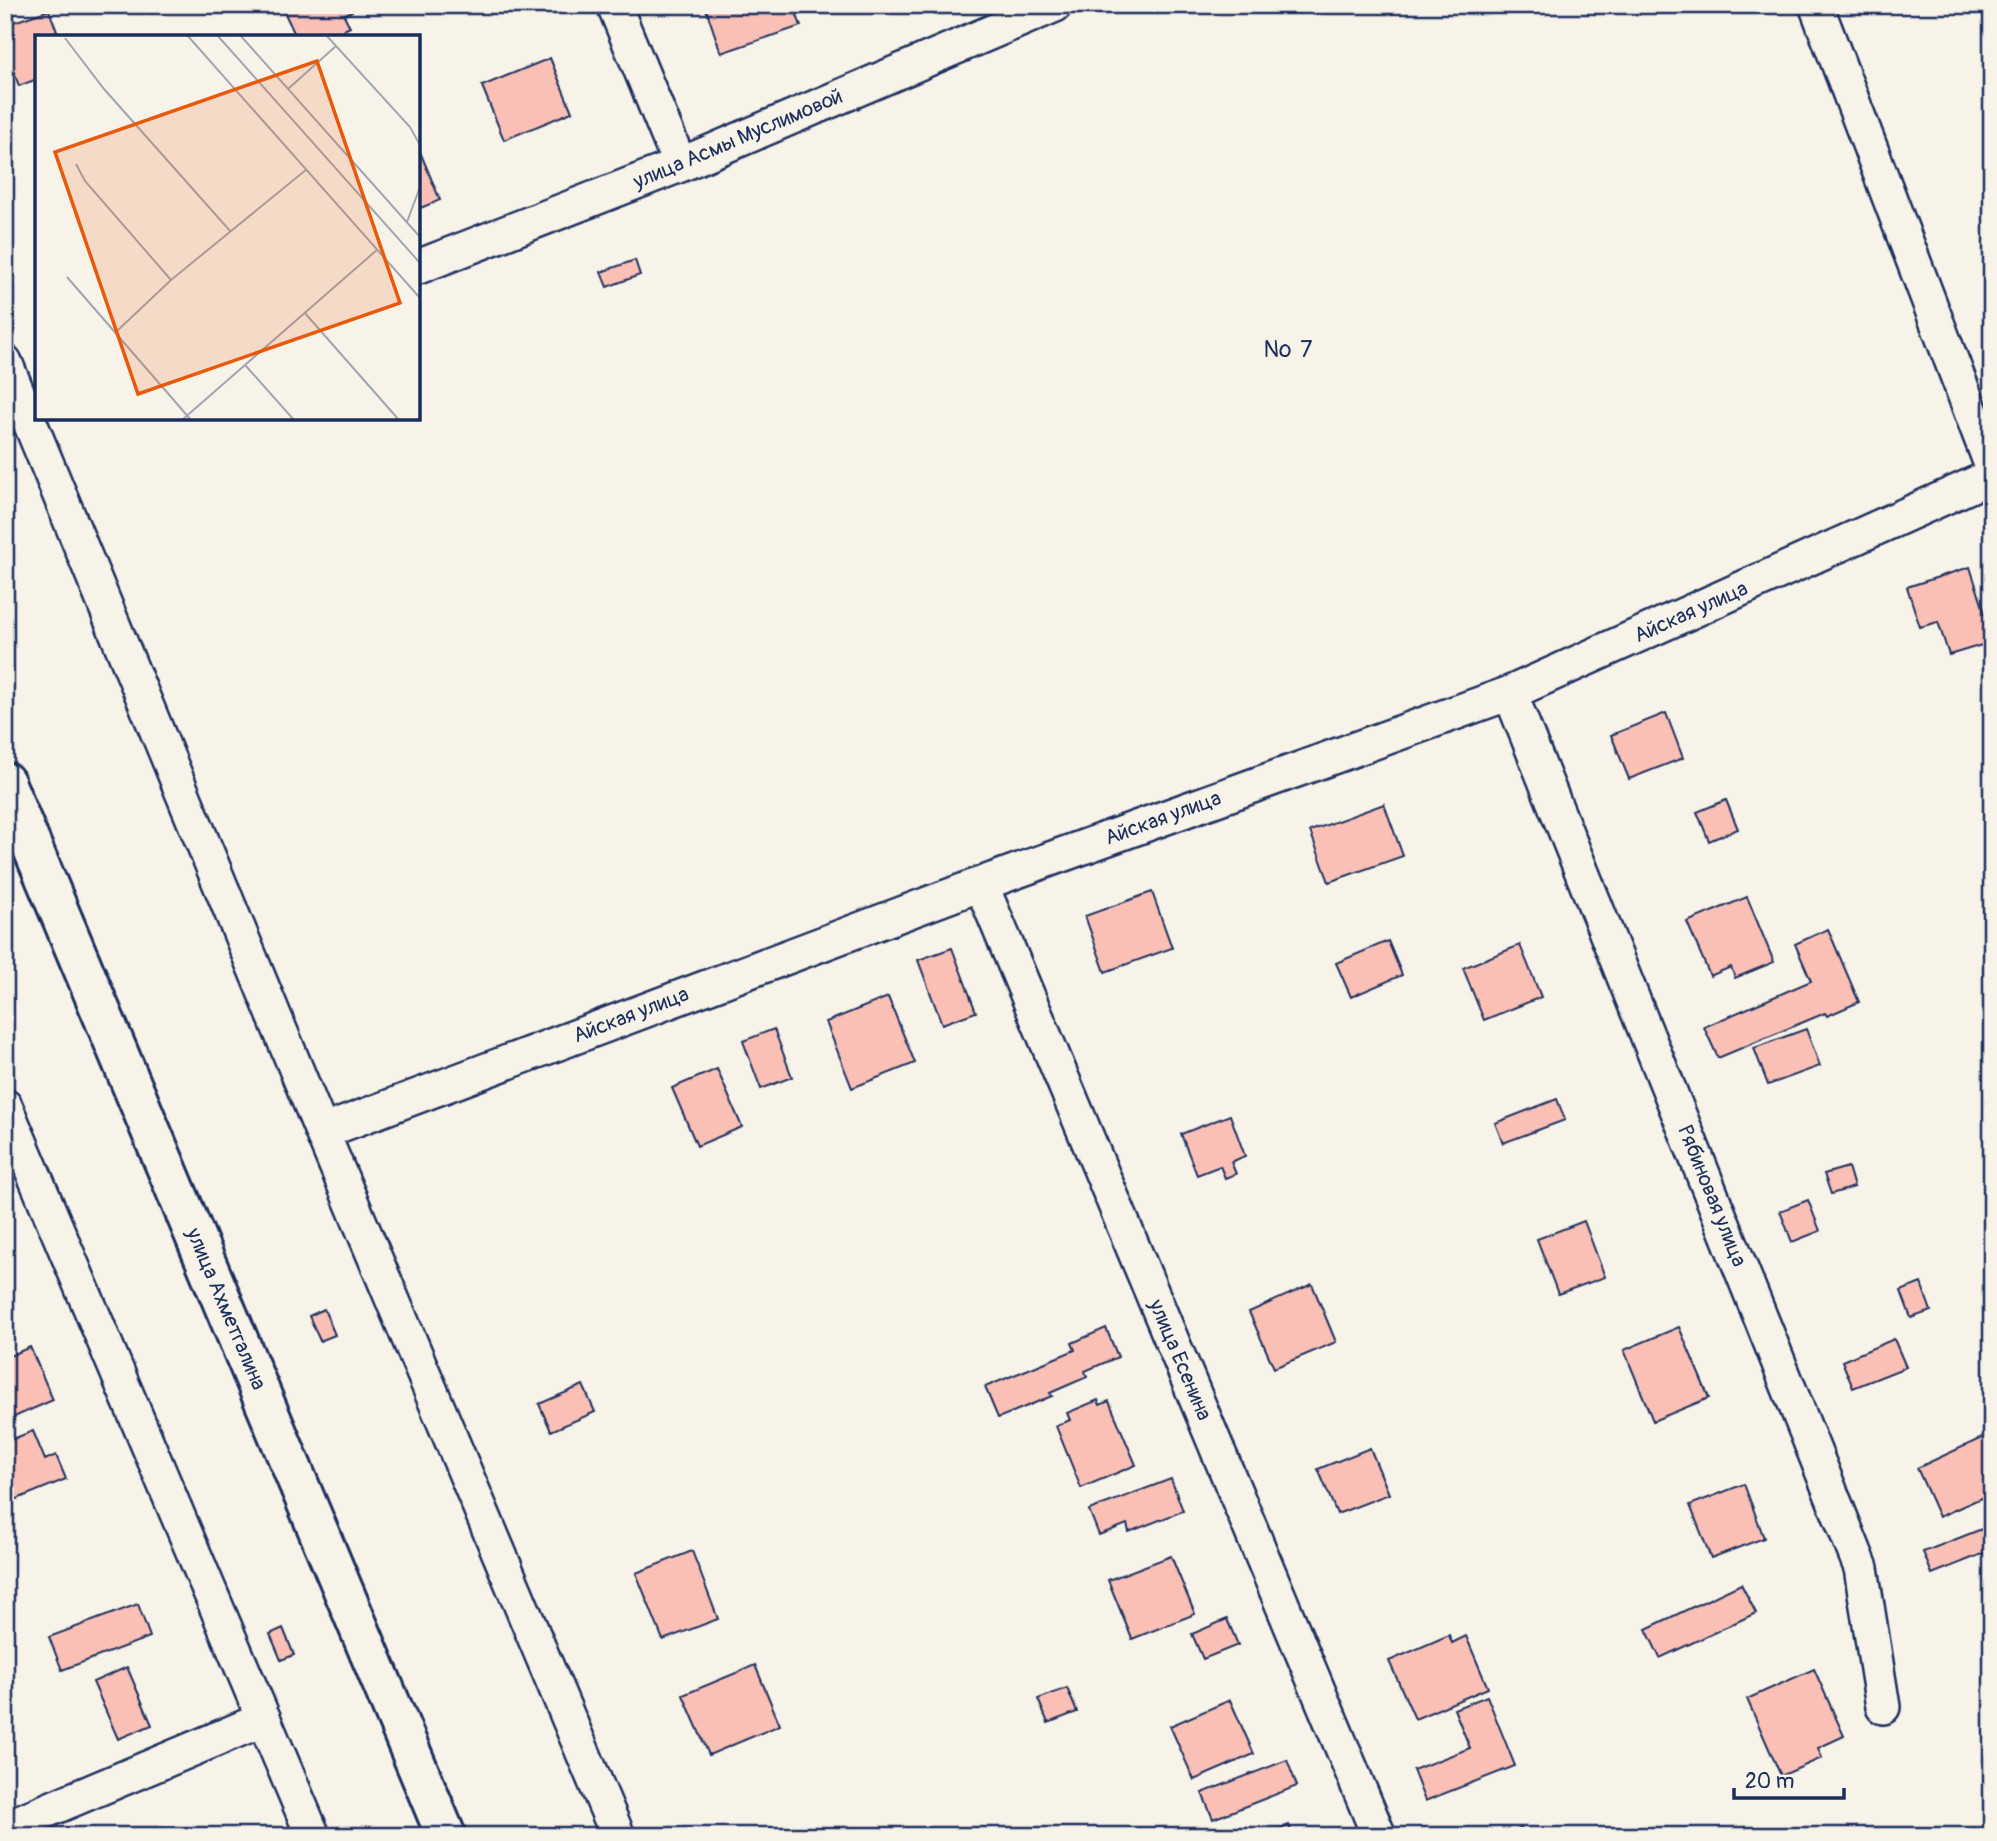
<svg xmlns="http://www.w3.org/2000/svg" width="1997" height="1841" viewBox="0 0 1997 1841" font-family="Pangolin,sans-serif">
<style>
.building{fill:#fbc0b5;stroke:#1b2f5e;stroke-width:2}
.lines{fill:none;stroke-linecap:round;stroke-linejoin:round}
.street-casing{stroke:#1b2f5e;stroke-width:38}
.secondary-casing{stroke:#1b2f5e;stroke-width:44}
.path{stroke:#1b2f5e;stroke-width:4.5;stroke-dasharray:5 5;stroke-linecap:butt}
.street{stroke:#f7f3e8;stroke-width:33}
.secondary{stroke:#f7f3e8;stroke-width:38}
.labels{text-anchor:middle;dominant-baseline:central;stroke-width:6;stroke-linejoin:round;paint-order:stroke}
.street-label{font-size:21px;fill:#1b2f5e;stroke:#f7f3e8}
.neighbourhood-label{font-size:23px;letter-spacing:2px;fill:#1b2f5e;stroke:#f7f3e8}
.inset-road{fill:none;stroke:#9fa5b1;stroke-width:2}
.view{fill:#e8590c;fill-opacity:0.15;stroke:#e8590c;stroke-width:3.5}
.inset-edge{fill:none;stroke:#1b2f5e;stroke-width:3.5}
</style>
<rect width="100%" height="100%" fill="#f7f3e8"/>
<filter id="ink" filterUnits="userSpaceOnUse"><feTurbulence type="fractalNoise" baseFrequency=".0143" numOctaves="2"/><feDisplacementMap in="SourceGraphic" scale="14" xChannelSelector="R" yChannelSelector="G"/><feConvolveMatrix kernelMatrix="1 2 1 2 8 2 1 2 1" color-interpolation-filters="sRGB"/></filter>
<g filter="url(#ink)">
<path class="building" d="M281,5H349L352,11L344,15L350,27L330,37H296Z
M793,5L801,26L721,53L705,6Z
M49,10L59,37H37V79L19,86L5,47V25Z
M550,58L572,112L504,140L482,86Z
M418,147L440,200L418,209Z
M635,260L640,275L607,287L601,272Z
M1970,567L1992,635V642L1949,655L1938,622L1920,627L1907,587Z
M1666,713L1683,758L1629,779L1611,735Z
M1726,800L1738,829L1709,841L1697,812Z
M1384,804L1403,856L1329,882L1310,831Z
M1152,892L1172,948L1105,972L1085,916Z
M1747,897L1774,962L1735,978L1731,967L1710,976L1687,922Z
M1828,929L1859,1002L1827,1016L1825,1013L1718,1058L1704,1027L1811,981L1795,944Z
M1388,941L1402,975L1351,997L1336,963Z
M1520,945L1541,997L1484,1020L1463,968Z
M952,948L976,1012L942,1024L918,960Z
M888,997L915,1063L852,1088L826,1022Z
M774,1029L792,1077L761,1089L743,1041Z
M1806,1029L1820,1066L1768,1085L1754,1048Z
M717,1069L742,1127L697,1146L672,1088Z
M1557,1099L1565,1120L1503,1143L1495,1123Z
M1230,1115L1245,1156L1231,1162L1236,1174L1225,1178L1220,1166L1197,1175L1181,1134Z
M1848,1167L1854,1187L1831,1194L1824,1174Z
M1808,1200L1820,1231L1792,1242L1780,1211Z
M1584,1221L1605,1277L1558,1294L1537,1239Z
M1921,1283L1931,1311L1911,1318L1901,1291Z
M1312,1284L1336,1342L1274,1368L1249,1312Z
M324,1309L335,1335L320,1341L309,1316Z
M1679,1327L1709,1398L1653,1421L1624,1350Z
M1106,1328L1118,1357L1085,1371L1087,1377L1050,1393L1052,1396L998,1418L985,1387L1075,1350L1072,1343Z
M1894,1339L1906,1367L1853,1388L1842,1361Z
M30,1347L53,1400L5,1421V1358Z
M583,1385L595,1412L551,1431L539,1404Z
M1098,1400L1100,1405L1109,1401L1136,1465L1081,1488L1056,1426L1070,1420L1067,1413Z
M33,1431L45,1460L56,1455L66,1479L5,1504V1442Z
M1988,1435L1992,1445V1493L1939,1517L1917,1468Z
M1370,1448L1389,1494L1337,1514L1318,1469Z
M1171,1479L1183,1511L1129,1532L1127,1524L1099,1535L1089,1510Z
M1744,1484L1764,1538L1711,1558L1690,1505Z
M1992,1525V1550L1932,1574L1923,1552Z
M692,1551L718,1619L663,1640L636,1573Z
M1171,1556L1195,1614L1132,1639L1108,1580Z
M1741,1584L1756,1613L1660,1658L1646,1629Z
M138,1604L150,1637L62,1670L49,1637Z
M1227,1619L1238,1645L1203,1659L1192,1634Z
M283,1628L294,1655L281,1660L270,1634Z
M1449,1635L1452,1643L1466,1636L1488,1688L1415,1719L1389,1661Z
M755,1665L780,1725L709,1755L683,1695Z
M127,1667L152,1725L118,1739L93,1682Z
M1814,1669L1844,1736L1818,1748L1822,1758L1781,1776L1747,1699Z
M1067,1688L1077,1712L1048,1723L1038,1699Z
M1487,1696L1515,1766L1425,1801L1413,1770L1470,1748L1454,1709Z
M1230,1700L1254,1754L1194,1780L1170,1726Z
M1287,1760L1297,1786L1213,1819L1202,1793Z
M1289,1825L1293,1836H1263Z
M1521,1828L1524,1836H1504Z"/>
<g class="lines">
<g class="street-casing">
<path id="street" d="M614,5L680,165
M1816,5L1992,467
M418,267L680,165L1055,5
M5,362L322,1132L618,1836
M1510,693L1861,1568L1883,1707
M981,884L1379,1836
M5,1106L313,1836
M322,1132L981,884L1510,693L1992,476
M5,1828L264,1719"/>
</g>
<g class="secondary-casing">
<path id="secondary" d="M5,782L446,1836"/>
</g>
<path class="path" d="M5,310L12,327"/>
<use href="#street" class="street"/>
<use href="#secondary" class="secondary"/>
</g>
</g>
<g class="labels">
<g class="street-label">
<text transform="translate(738 139) rotate(-23)">улица Асмы Муслимовой</text>
<text transform="translate(1691 612) rotate(-24)">Айская улица</text>
<text transform="translate(1163 818) rotate(-20)">Айская улица</text>
<text transform="translate(631 1015) rotate(-21)">Айская улица</text>
<text transform="translate(1712 1196) rotate(68)">Рябиновая улица</text>
<text transform="translate(226 1309) rotate(67)">улица Ахметгалина</text>
<text transform="translate(1180 1360) rotate(67)">улица Есенина</text>
</g>
<g class="neighbourhood-label">
<text x="1289" y="349">№ 7</text>
</g>
</g>
<g transform="translate(35 35)">
<rect width="385" height="385" fill="#f7f3e8"/>
<path class="inset-road" d="M152,0L385,263M182,0L385,228M205,0L385,202M291,0L375,92L385,110M30,3L69,54L196,197M253,54L301,11M41,129L50,146L136,245M372,187L385,152M32,242L156,385M269,277L364,385M82,296L136,245L272,134M210,330L259,385M147,385L343,214"/>
<path class="view" d="M282,26L365,268L103,359L20,117Z"/>
<rect width="385" height="385" class="inset-edge"/>
</g>
<rect width="1997" height="1841" fill="none" stroke="#f7f3e8" stroke-width="28"/>
<rect x="14" y="14" width="1969" height="1813" fill="none" stroke="#1b2f5e" stroke-width="2.5" filter="url(#ink)"/>
<path d="M1734 1788v10h110v-10" fill="none" stroke="#1b2f5e" stroke-width="3.5"/>
<text x="1745" y="1788" font-size="21" fill="#1b2f5e" stroke="#f7f3e8" stroke-width="5" paint-order="stroke">20 m</text>
</svg>
